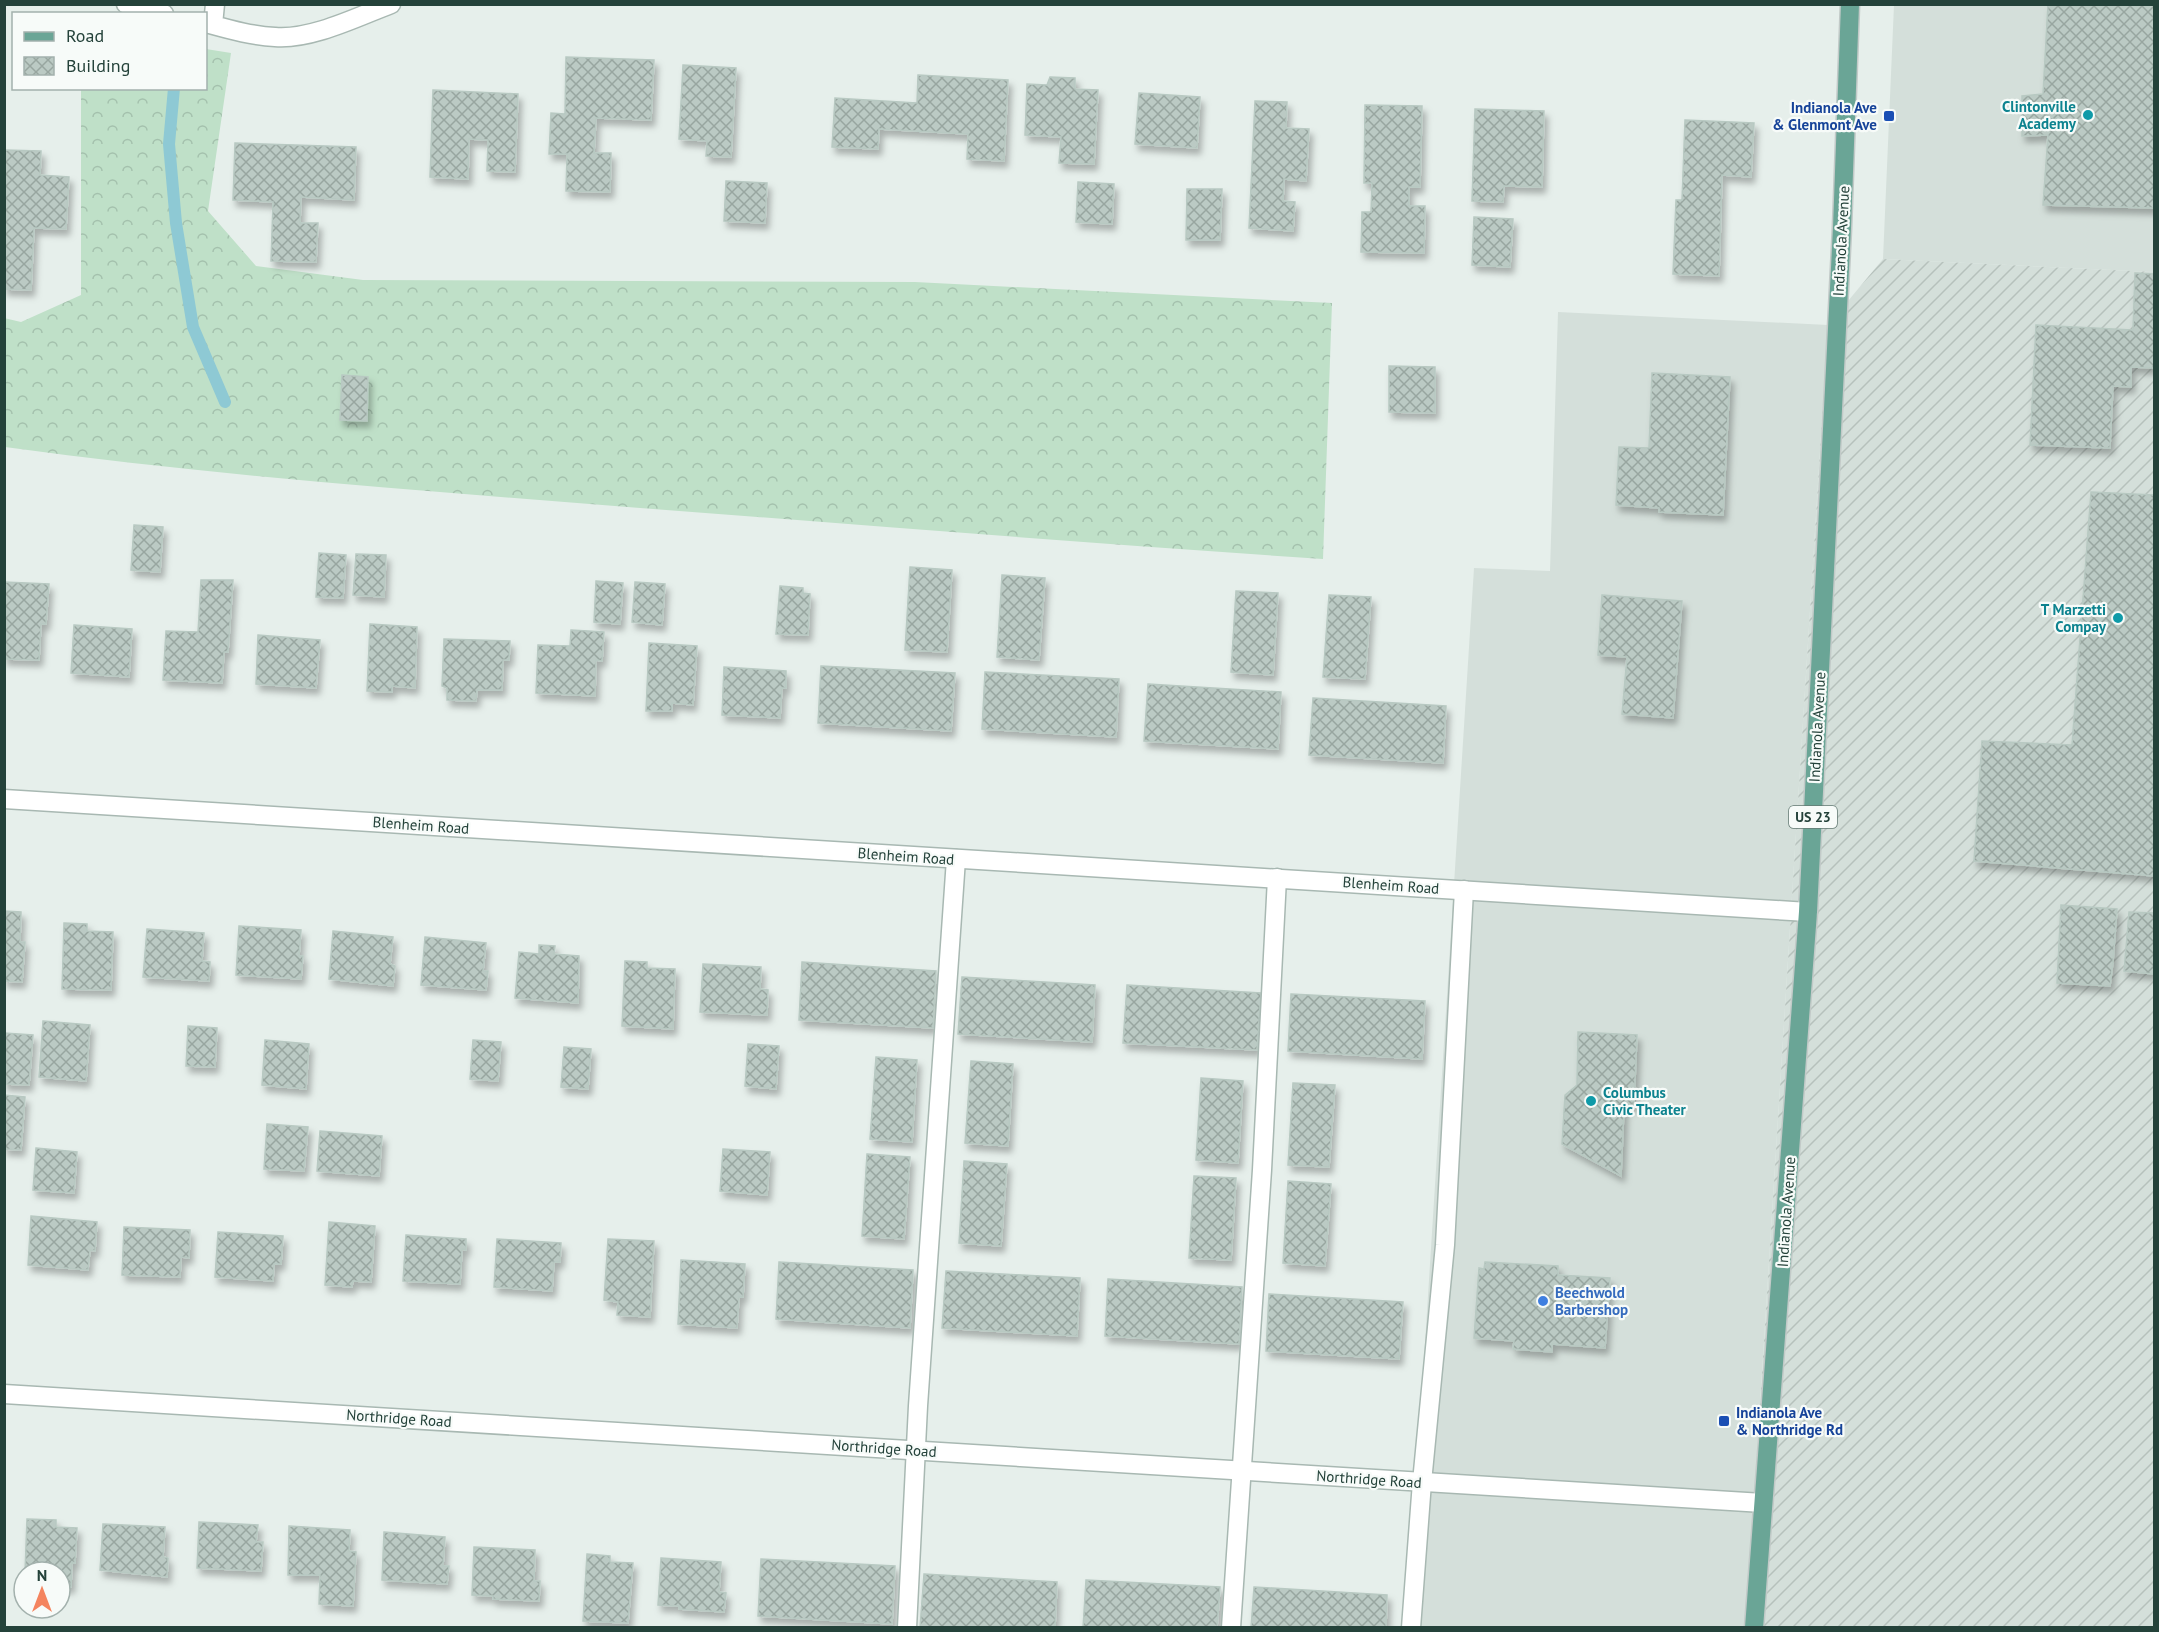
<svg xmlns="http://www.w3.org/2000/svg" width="2159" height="1632" viewBox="0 0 2159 1632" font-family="'PT Sans',sans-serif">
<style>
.built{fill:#d4dfda}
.industrial{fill:url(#industrial-furrows)}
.forest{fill:url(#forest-crowns)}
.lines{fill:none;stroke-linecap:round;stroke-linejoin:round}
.stream{stroke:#8ec9d4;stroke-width:12}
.building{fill:url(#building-cross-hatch);stroke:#b8c9c2;stroke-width:1.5;filter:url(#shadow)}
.service-casing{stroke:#a8b8b2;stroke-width:21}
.minor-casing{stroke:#a8b8b2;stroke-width:21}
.primary-casing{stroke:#c2cac8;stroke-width:21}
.service{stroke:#fff;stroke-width:18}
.minor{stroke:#fff;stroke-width:18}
.primary{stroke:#6aa596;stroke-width:18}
.culture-dot{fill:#0f9aa8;stroke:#f7fbf9;stroke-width:2}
.transit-dot{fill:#1a4fb4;stroke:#f7fbf9;stroke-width:2}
.shop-dot{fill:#3f7fe0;stroke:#f7fbf9;stroke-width:2}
.labels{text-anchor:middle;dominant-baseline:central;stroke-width:4.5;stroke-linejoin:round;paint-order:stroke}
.shield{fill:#f7fbf9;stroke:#637a73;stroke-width:1.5}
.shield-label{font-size:14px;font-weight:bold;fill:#24423a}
.culture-label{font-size:15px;font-weight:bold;fill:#0d838f;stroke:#f7fbf9;text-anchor:end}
.transit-label{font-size:15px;font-weight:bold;fill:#164399;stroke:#f7fbf9;text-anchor:end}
.street-label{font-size:15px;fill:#24423a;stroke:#f7fbf9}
.shop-label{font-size:15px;font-weight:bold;fill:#366cbe;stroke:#f7fbf9;text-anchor:start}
</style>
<defs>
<pattern id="industrial-furrows" width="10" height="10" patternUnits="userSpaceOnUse" patternTransform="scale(1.5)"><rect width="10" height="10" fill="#d4dfda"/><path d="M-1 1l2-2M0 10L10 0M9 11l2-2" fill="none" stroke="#b6c1bc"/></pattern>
<pattern id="forest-crowns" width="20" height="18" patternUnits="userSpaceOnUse" patternTransform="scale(1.5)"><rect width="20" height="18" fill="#bfe0c8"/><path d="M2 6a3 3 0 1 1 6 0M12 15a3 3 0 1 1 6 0" fill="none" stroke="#a4c1ad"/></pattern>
<pattern id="building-cross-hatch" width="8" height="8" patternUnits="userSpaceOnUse" patternTransform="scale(1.5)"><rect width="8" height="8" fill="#bbcac4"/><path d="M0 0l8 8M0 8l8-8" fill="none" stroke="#98a6a0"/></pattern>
<filter id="shadow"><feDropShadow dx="3.5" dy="6" stdDeviation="3" flood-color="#0004"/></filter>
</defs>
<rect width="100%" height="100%" fill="#e6efeb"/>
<path class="built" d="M1894,5H2154V272L1883,259Z
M1558,312L1828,325L1746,1627L1407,1628L1474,568L1550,571Z"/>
<path class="industrial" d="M1883,259L2154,272V1627L1746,1628L1828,325Z"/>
<path class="forest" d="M206,49L231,53L208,211L256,266L363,280L915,282L1332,303L1323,559C1095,544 867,525 640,508C428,491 215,476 5,447L4,318L21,322L81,295V89L206,88Z"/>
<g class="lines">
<path class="stream" d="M174,88L169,144L176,223L193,327L225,402"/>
</g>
<path class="building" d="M2048,4H2154V208L2043,205L2048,135L2022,136V96L2043,94Z
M566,57L654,60L651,120L596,118L594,153H611L610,192L566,191L567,154H549L551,113L565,114Z
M683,65L736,68L731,157L706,156L707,141L679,139Z
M918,75L1008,80L1004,161L967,159L968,134L879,129L878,149L832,147L835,98L917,103Z
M1050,77L1075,78V89L1098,90L1094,164L1059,163L1061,137L1025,135L1027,84L1047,85Z
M433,90L518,94L515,172L487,171L488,140L469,139L468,179L430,177Z
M1139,93L1200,97L1197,148L1135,144Z
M1255,101L1287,102L1286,128L1309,129L1306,181L1284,179L1283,201L1295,202L1293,231L1249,228Z
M1365,105L1422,106L1420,187H1409V206H1425L1424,253L1361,252L1362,212H1371L1372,183H1364Z
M1475,109L1544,111L1542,187L1504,186L1503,202L1472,201Z
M1685,120L1754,123L1751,177L1722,175L1719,276L1673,274L1676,200H1682Z
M235,143L356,147L354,200L301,197L300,223H318L316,262L271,261L273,202L233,200Z
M4,150L41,151L40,175L69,177L66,229L34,228L31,290L4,289Z
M726,181L767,183L765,223L724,221Z
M1078,182L1114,184L1112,224L1076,222Z
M1187,189H1222L1220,240H1186Z
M1474,217L1513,219L1510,267L1472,265Z
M2135,273L2154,274V368L2131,367V387L2113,386L2110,448L2030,445L2036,325L2133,330Z
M1389,366L1435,367V413L1389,412Z
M1652,373L1730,377L1723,515L1659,512V508L1616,505L1619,447L1649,448Z
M342,375L368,377L367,421L340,420Z
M2091,492L2154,495V876L1974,861L1982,741L2072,745Z
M134,525L163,527L160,572L131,570Z
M319,553L346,555L343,598L316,597Z
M356,554L386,555L384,597L353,595Z
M910,567L952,570L947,652L905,650Z
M1002,575L1045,578L1039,660L997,657Z
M201,580H233L228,652H224L222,683L163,680L166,631L198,632Z
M596,581L623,583L620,624L594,622Z
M4,582L49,584L46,624H41L39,660L4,659Z
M635,582L665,584L662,625L632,622Z
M780,586L803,588V593L810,594L808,635L776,634Z
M1236,591L1278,593L1273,675L1231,672Z
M1329,595L1371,597L1365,679L1323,677Z
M1602,595L1682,601L1673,718L1622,714L1627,657L1598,655Z
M370,624L417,627L415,688L392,686V692L367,691Z
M74,625L132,629L129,677L71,673Z
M571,630L604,632L602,661L596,660L595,696L536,693L538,645L570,646Z
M258,635L320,640L316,688L256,684Z
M444,639L510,641L509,660H503L502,690H477L476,701L447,700V688L442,686Z
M649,643L697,646L693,705L672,703V711H646Z
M821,666L955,673L951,731L818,723Z
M724,667L786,671V688H782L780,718L722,715Z
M985,672L1119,679L1116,737L982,729Z
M1148,684L1281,692L1278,749L1144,741Z
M1313,698L1446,706L1443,763L1309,755Z
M2061,905L2117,909L2113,962L2110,986L2057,983Z
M4,911L21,912L20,942H25L22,982L4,981Z
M2129,912L2154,913V974L2124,971Z
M64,923L87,924V931L113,932L111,990L62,989Z
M239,926L301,930L299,956H303L301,979L236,975Z
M147,929L204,933L202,961L210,962L209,981L143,977Z
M333,931L393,937L390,964L395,966L393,986L329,979Z
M425,937L486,943L483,971H488L486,990L421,985Z
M539,945L555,946L554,954L579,956L578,1003L515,998L519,952L539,954Z
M625,961L647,962V968L675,969L673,1029L622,1026Z
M802,962L936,971L933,1028L799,1020Z
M703,964L761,967L760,989L768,990L767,1015L700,1012Z
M962,977L1095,985L1092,1042L958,1034Z
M1127,985L1261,993L1257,1050L1123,1043Z
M1291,994L1425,1001L1422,1059L1288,1051Z
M43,1021L90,1025L86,1081L39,1077Z
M188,1026L217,1028L215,1067L186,1066Z
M1578,1032L1637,1035L1634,1104L1624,1108L1621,1176L1562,1144L1565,1095L1577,1085Z
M4,1033L33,1035L29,1085L4,1084Z
M265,1040L309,1044L306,1089L262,1085Z
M473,1040L501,1042L498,1081L470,1079Z
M748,1044L779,1046L776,1089L745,1086Z
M564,1047L591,1049L588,1089L561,1087Z
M876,1057L917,1060L912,1142L870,1139Z
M971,1061L1013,1064L1008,1146L965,1143Z
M1201,1078L1243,1081L1238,1163L1196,1160Z
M1293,1083L1335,1085L1329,1167L1288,1165Z
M4,1095L25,1097L21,1150L4,1149Z
M267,1124L308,1127L304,1171L264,1169Z
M320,1131L382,1136L379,1176L317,1171Z
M36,1148L77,1152L74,1193L33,1190Z
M723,1149L770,1152L767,1195L720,1191Z
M867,1154L910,1157L904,1239L862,1236Z
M964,1161L1007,1164L1001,1246L959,1243Z
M1194,1176L1236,1178L1231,1260L1189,1258Z
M1288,1181L1331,1184L1325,1266L1283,1263Z
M31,1216L97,1222L95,1251L90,1250L88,1270L28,1265Z
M329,1222L375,1226L371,1282L353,1281L352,1287L325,1285Z
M124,1227L190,1230L189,1258L181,1257L180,1277L122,1275Z
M218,1232L283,1236L281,1264H274L273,1281L215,1277Z
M406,1235L466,1239V1250L462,1249L460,1284L403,1281Z
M497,1239L561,1243L560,1262H554L552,1291L494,1287Z
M608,1239L654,1241L650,1317L617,1315L618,1302L604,1300Z
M681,1260L745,1264L743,1297H739L737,1328L678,1324Z
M779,1262L913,1270L910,1328L776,1319Z
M1485,1262L1558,1266V1275L1610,1278L1605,1348L1552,1344V1352L1513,1349L1514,1341L1474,1338L1479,1268L1484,1269Z
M946,1271L1080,1278L1077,1336L942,1328Z
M1108,1279L1242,1287L1239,1344L1105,1336Z
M1269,1294L1403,1302L1399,1359L1266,1351Z
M27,1519L56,1520V1527L77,1528L75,1563L72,1562L71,1587H60V1572H25Z
M199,1522L258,1525L256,1542H263L261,1571L197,1568Z
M103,1524L165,1527L163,1557L168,1558L167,1577L100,1570Z
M289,1526L350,1530L349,1551L356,1552L353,1606L319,1604L320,1575H288Z
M384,1532L445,1537L443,1566H449L447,1584L382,1580Z
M474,1547L535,1550L534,1581H540L539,1601L493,1599V1596L472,1595Z
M587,1554L610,1556V1562L633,1563L628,1623L583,1621Z
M661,1558L721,1562L719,1592L726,1593L724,1612L679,1609V1606L658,1605Z
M761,1559L895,1566L892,1624L758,1616Z
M924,1574L1057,1582L1055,1628H920Z
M1086,1580L1220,1587L1217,1628H1083Z
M1254,1587L1387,1595L1386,1628H1251Z"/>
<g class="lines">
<g class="service-casing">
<path id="service" d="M907,1628L918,1406L956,859
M1231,1628L1262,1170L1277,878
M1411,1628L1422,1482L1445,1245L1464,890"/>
</g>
<g class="minor-casing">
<path id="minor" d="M126,4L164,14
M206,23C228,29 252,36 275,37C311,40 357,17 391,4
M213,25L215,4
M4,799L1808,912
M4,1394L1763,1503"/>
</g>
<g class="primary-casing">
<path id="primary" d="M1754,1628L1808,912L1842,228L1850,4"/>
</g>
<use href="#service" class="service"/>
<use href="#minor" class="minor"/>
<use href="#primary" class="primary"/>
</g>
<g class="culture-dot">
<circle cx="2088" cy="115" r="6"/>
<circle cx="2118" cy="618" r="6"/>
<circle cx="1591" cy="1101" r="6"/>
</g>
<g class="transit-dot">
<rect x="1883" y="110" width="12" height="12" rx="3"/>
<rect x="1718" y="1415" width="12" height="12" rx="3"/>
</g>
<circle class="shop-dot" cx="1543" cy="1301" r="6"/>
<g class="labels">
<rect class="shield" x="1789" y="806" width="48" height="22" rx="4.5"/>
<g class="shield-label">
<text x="1813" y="817">US 23</text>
</g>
<g class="culture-label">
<text x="2076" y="106">Clintonville<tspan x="2076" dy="17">Academy</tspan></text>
<text x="2106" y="609">T Marzetti<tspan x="2106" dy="17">Compay</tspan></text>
<text x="1603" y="1092" text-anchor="start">Columbus<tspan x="1603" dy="17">Civic Theater</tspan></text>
</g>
<g class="transit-label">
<text x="1877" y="107">Indianola Ave<tspan x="1877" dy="17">&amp; Glenmont Ave</tspan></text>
<text x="1736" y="1412" text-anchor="start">Indianola Ave<tspan x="1736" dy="17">&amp; Northridge Rd</tspan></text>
</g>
<g class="street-label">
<text transform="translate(1841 241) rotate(-87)">Indianola Avenue</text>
<text transform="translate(1817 727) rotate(-87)">Indianola Avenue</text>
<text transform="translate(421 825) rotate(4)">Blenheim Road</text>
<text transform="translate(906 856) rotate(4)">Blenheim Road</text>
<text transform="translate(1391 885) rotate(4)">Blenheim Road</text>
<text transform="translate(1786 1212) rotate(-86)">Indianola Avenue</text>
<text transform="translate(399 1418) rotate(4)">Northridge Road</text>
<text transform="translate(884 1448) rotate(4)">Northridge Road</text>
<text transform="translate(1369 1479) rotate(4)">Northridge Road</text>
</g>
<g class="shop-label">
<text x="1555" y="1292">Beechwold<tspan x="1555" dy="17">Barbershop</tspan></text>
</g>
</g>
<rect width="2159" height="1632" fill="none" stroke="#24423a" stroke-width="12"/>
<rect x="12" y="12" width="195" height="78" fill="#f7fbf9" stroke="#a3b1ad" stroke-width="1.5"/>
<rect x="24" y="32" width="30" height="9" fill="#6aa596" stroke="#a3b1ad" stroke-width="1.5"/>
<text x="66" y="42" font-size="18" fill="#24423a">Road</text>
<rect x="24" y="57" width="30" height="18" fill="url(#building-cross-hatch)" stroke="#a3b1ad" stroke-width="1.5"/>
<text x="66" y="72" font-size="18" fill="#24423a">Building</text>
<g transform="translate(42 1590)"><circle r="28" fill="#f7fbf9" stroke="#a3b1ad" stroke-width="1.5"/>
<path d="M0-4.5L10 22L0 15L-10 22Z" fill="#f4845f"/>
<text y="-9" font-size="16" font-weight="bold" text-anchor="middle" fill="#24423a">N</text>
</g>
</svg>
